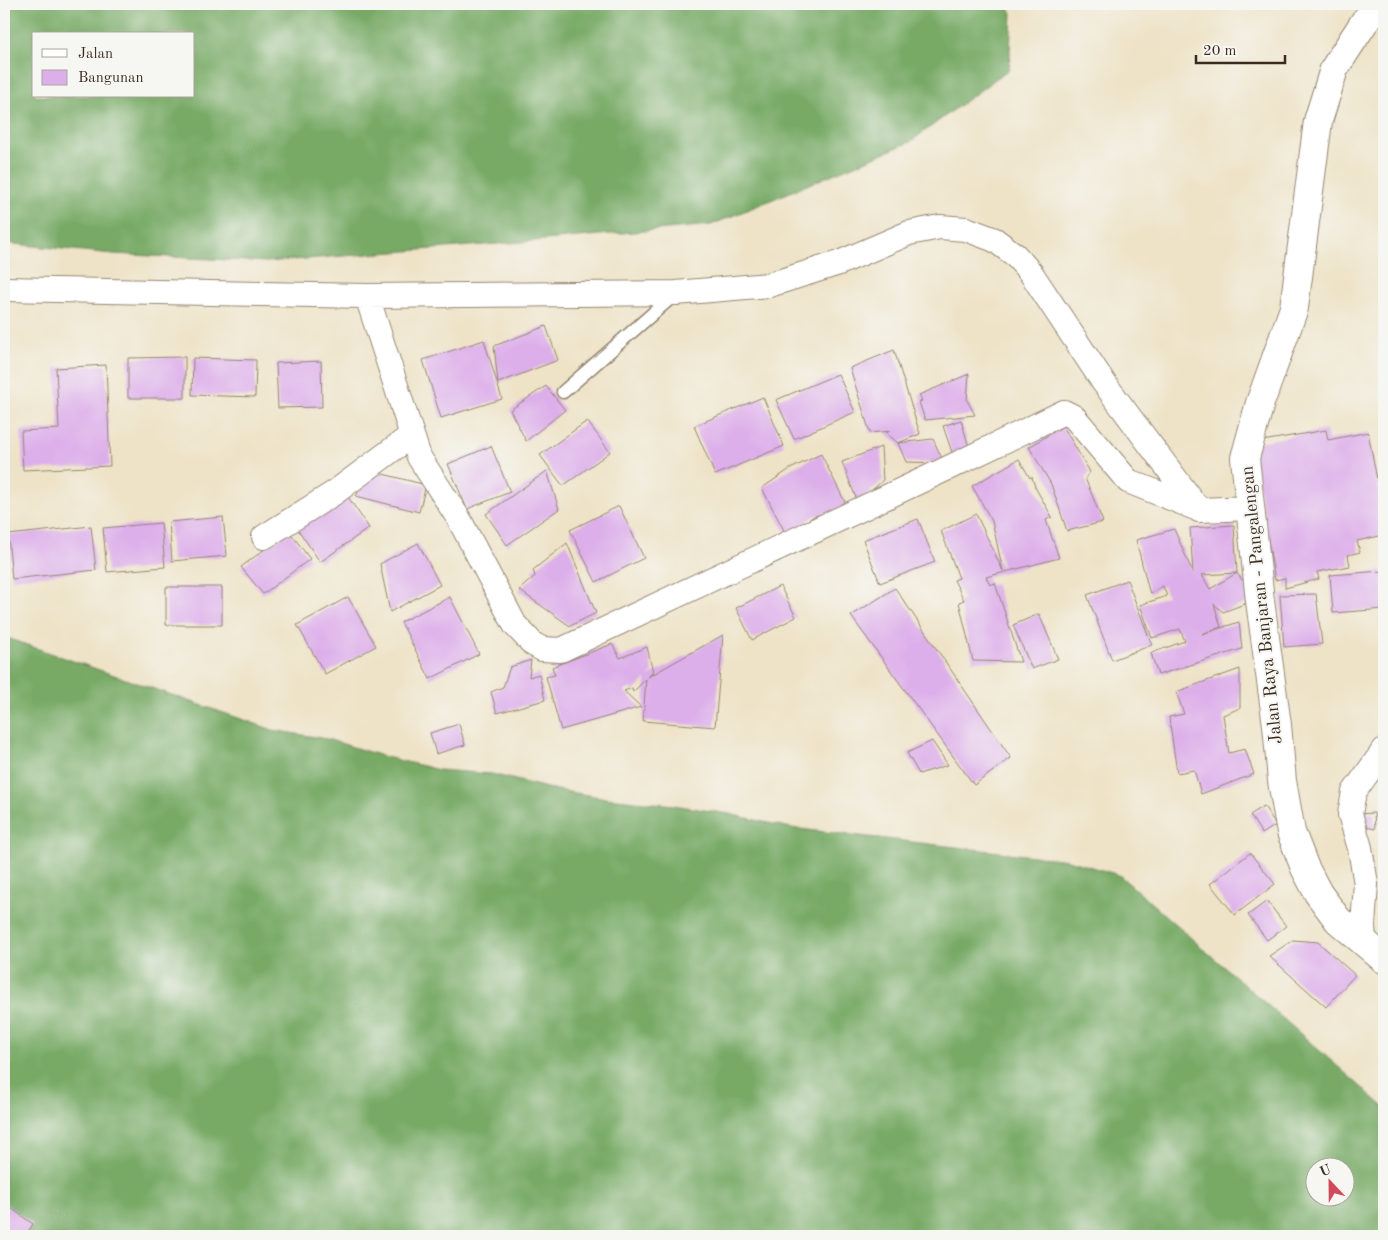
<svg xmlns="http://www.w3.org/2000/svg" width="1388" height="1240" viewBox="0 0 1388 1240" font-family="'Old Standard TT',serif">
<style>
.forest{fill:#78aa66;stroke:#5a6a42;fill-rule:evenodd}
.building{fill:#ddafea}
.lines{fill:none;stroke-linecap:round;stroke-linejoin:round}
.service-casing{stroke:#948672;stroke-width:15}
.minor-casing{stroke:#948672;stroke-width:26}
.primary-casing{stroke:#948672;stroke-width:30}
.service{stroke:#fff;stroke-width:12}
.minor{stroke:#fff;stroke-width:24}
.primary{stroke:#fff;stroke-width:28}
.labels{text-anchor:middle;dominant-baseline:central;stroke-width:4;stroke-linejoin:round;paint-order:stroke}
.street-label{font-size:18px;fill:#3b2a1e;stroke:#f6f6f2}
</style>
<rect width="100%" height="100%" fill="#f6f6f2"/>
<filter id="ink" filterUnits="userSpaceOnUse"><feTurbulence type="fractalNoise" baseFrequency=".02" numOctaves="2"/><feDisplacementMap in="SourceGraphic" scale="10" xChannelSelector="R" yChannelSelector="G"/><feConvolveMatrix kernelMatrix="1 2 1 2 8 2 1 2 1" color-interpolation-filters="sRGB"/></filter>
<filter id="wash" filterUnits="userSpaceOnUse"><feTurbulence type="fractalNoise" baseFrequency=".0096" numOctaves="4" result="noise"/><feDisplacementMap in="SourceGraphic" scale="20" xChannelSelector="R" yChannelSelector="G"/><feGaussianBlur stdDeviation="1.12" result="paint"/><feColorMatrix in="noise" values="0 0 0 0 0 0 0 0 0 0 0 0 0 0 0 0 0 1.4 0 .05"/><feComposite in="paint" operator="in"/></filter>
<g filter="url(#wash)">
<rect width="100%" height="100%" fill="#eee3c7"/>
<path class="forest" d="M4,4H1007L1012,13L1009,69L910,142L711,225L522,242L267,262L113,254L4,243ZM34,34H194V96H34Z
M4,637L273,730L327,739L382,756L439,770L492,774L551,789L606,798L674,805L729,814L791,828L1068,860L1119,875L1384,1107V1236H4ZM1316,1168H1346V1198H1316Z"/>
<g id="blocks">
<path class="building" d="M546,326L558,360L498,383L494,346Z
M484,340L502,399L441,418L423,360Z
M894,350L920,434L898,443L886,433L890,431L870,433L850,368Z
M185,357V398H128V358Z
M193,358L256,360L255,397L192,395Z
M321,361L322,407L278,408L276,363Z
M106,365L110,466L23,470L21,431L59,429L56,368Z
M838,374L855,412L794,439L776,400Z
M969,374L967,400L975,415L925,420L919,402L922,401L919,395Z
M546,386L565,410L526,441L510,410Z
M763,397L784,446L715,475L694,426Z
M961,420L971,454L954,458L943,426Z
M587,421L610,452L563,486L540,455Z
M1063,426L1090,472L1085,478L1103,522L1067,531L1051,484L1029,447Z
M1326,430L1328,440L1368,432L1384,517V535L1357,541L1360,552L1348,555L1350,566L1317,572L1319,579L1285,588V578L1275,580L1251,443Z
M933,439L944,463L906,462L898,443Z
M491,446L510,492L467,509L448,464Z
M881,447L883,480L858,503L842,462Z
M821,454L848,508L814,516L787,536L762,488L790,469Z
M1019,459L1030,478L1032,477L1035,487L1052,517L1046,520L1059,558L986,577L990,585L995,583L1021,662L973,661L959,602L964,600L954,580L959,578L941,531L976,514L1003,571L992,521L972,486Z
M371,471L426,485L419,512L356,496Z
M547,471L559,509L507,545L486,514Z
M344,491L369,528L320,562L295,525Z
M619,506L644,558L596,582L570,530Z
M223,517L227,556L172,561L169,522Z
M918,519L935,562L880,583L863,540Z
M161,523L165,567L107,572L103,528Z
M1234,525L1237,573L1202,575L1210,589L1237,573L1242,580L1250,576L1255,600L1223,612L1214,604L1221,627L1202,634L1239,622L1242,649L1158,675L1151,653L1185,641L1180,629L1152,638L1140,605L1167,596L1163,586L1151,593L1149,591L1136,540L1174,529L1193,573L1190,528Z
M91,526L96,570L12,579L8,535Z
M289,531L310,559L263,594L241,567Z
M418,543L440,585L390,612L380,564Z
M567,543L596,613L570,626L519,590L535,576L533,570Z
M1382,571L1384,609L1333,613L1330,575Z
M1127,580L1152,645L1112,660L1087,595Z
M780,586L796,617L752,640L736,608Z
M166,587H222V625H166Z
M895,588L1011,758L974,785L851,616Z
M1316,594L1322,644L1284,647L1280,595Z
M348,597L376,646L325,674L297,625Z
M450,597L479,654L430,679L401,622Z
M1039,614L1058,659L1032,669L1013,625Z
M723,635L715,727L643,721L646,679L633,692L632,688L624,691L641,707L561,730L546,677L555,675L552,667L612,644L620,658L647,647L653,672L648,677Z
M531,660L529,677L539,674L545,700L497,713L491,692L503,687L510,667Z
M1240,669V708L1223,715L1229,753L1245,749L1254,774L1201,794L1194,770L1177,773L1169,717L1184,714L1176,692Z
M459,724L465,745L436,754L430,733Z
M932,741L948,765L919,774L907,753Z
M1264,806L1276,825L1262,834L1250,815Z
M1374,813L1375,829L1357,825L1356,814Z
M1250,853L1275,884L1235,915L1210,884Z
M1267,901L1286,926L1267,940L1248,915Z
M1293,940L1318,942L1355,975L1326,1007L1269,956Z
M4,1203L33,1224L25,1236H4Z"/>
</g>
</g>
<g filter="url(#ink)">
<use href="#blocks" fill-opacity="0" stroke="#948672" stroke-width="1"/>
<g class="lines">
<g class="service-casing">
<path id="service" d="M563,392L674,295"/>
</g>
<g class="minor-casing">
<path id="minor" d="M4,289L367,296L676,293L769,285L839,263L909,233L940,227L966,229L995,240L1015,255L1031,273L1104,383L1199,510L1251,508
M367,296L419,457L459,519L515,625L533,644L542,649L561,650L946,469L1064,412L1074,417L1128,481L1198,509
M264,537L334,493L412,435
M1364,943L1363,925L1366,884L1360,848L1350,814L1354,792L1384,750"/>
</g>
<g class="primary-casing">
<path id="primary" d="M1382,4L1365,21L1334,69L1318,121L1294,308L1260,403L1245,458L1260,601L1277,725L1282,781L1291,832L1305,868L1318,893L1338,920L1384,959"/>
</g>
<use href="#service" class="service"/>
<use href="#minor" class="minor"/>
<use href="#primary" class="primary"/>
</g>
</g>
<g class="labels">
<g class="street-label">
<text transform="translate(1262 605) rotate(-96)">Jalan Raya Banjaran - Pangalengan</text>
</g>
</g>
<rect width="1388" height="1240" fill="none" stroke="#f6f6f2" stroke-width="20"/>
<rect x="32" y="32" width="162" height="65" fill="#f6f6f2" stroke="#aba49d"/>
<rect x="42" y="49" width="25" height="8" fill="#ffffff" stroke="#aba49d"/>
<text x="78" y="58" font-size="15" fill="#3b2a1e">Jalan</text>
<rect x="42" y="70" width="25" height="15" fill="#ddafea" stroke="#aba49d"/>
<text x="78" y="82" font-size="15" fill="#3b2a1e">Bangunan</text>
<g transform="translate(1330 1182) rotate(338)"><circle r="24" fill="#f6f6f2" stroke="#aba49d"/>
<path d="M0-4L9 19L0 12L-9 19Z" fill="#d1495b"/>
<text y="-8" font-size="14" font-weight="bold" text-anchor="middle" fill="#3b2a1e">U</text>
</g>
<path d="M1196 55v8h89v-8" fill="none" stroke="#3b2a1e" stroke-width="2.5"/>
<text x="1203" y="55" font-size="15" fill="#3b2a1e" stroke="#f6f6f2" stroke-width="4" paint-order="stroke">20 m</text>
</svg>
